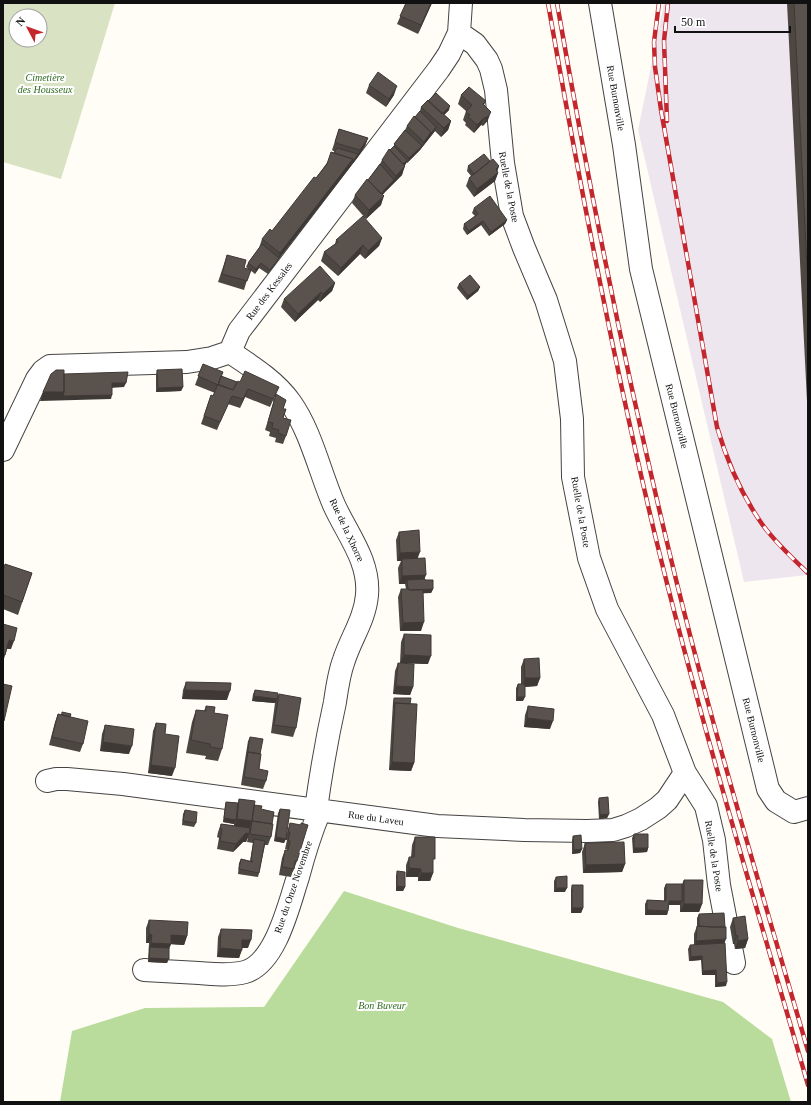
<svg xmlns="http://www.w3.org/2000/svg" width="811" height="1105" viewBox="0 0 811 1105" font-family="Georgia,serif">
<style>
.industrial{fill:#eee6ef}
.forest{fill:#b9dc9c}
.cemetery{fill:#d9e3c4;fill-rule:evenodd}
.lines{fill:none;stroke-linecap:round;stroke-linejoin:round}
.minor-casing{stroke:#444;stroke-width:24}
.minor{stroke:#fff;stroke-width:22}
.rail-casing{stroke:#c4262e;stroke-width:4.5}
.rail{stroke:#fff;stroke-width:3;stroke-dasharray:9;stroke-linecap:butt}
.wall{fill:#4d4742}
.shaded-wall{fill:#3f3936}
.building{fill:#5a524d;stroke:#3f3936}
.labels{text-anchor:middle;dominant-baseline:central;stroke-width:4;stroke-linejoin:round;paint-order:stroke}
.park-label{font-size:10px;font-style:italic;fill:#2f6b1f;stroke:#fff}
.street-label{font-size:10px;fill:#111;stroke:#fff}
</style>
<rect width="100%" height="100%" fill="#fffdf5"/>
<path class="industrial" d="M664,3H808V575L744,582L638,130Z"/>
<path class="forest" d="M344,891L458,928L723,1002L772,1039L791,1102H60L72,1031L145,1008L264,1007Z"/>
<path class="cemetery" d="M3,3H115L61,179L3,162ZM16,16H40V40H16Z"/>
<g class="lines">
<g class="minor-casing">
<path id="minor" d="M600,3L624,145L641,269L768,789L776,801L794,812L808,808
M459,33L475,44L487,60L491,69L496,90L503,163L512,216L524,248L546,300L565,361L572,419L573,477L589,558L607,609L663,715L685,773L706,806L714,840L719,885L734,963
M230,352C251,366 275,381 290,402C311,431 320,473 334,505C347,534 370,561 367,595C365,619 351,638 344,660C339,673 337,688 335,702C327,738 321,773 316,809
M3,450L37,379L43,371L50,366L187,362L212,358L230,352L239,331L439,69L449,54L459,33L461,3
M47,781L56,779H67L123,784L437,826L524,830L587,831L613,830L626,826L641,819L658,808L667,800L685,773
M144,970C162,971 181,972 199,973C214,974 230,976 245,972C276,963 289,904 298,877C304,854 311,832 320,810"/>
</g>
<use href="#minor" class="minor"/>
<g class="rail-casing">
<path id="rail" d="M548,3C579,181 613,359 655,535C700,720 755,902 808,1085
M557,3C588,181 623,358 665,534C706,708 758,879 808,1051
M659,3L654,42L655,67L661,110L717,427C727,461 741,494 762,524C775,542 792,558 808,573
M667,121L664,41L668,3"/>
</g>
<use href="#rail" class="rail"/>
</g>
<path class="wall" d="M406,3H432L418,34L397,24Z
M787,3H808V421Z
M369,85L394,95L386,107L366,93Z
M461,95L486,101L484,105L488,120L483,126L481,125L474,133L465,125L466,123L463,120L466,111L458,104Z
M421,107L449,110L444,115L451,121L448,130L441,137L435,131L420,150L407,163V162L404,166L402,175L382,195L381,205L366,219L352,203L355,195L368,180L380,164L382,160L394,146V144L405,130L407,126L415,117L420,111Z
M339,129L368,138L365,146L357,158L278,260L268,274L259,268L255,274L250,270L244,290L218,282L227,255L244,268L249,270L246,267L248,263L259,248L262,239L272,231L316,178L334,153L335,152L332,150Z
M490,161L499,166L497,171L498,173L495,181L474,197L466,186L469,178L471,176L467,171L468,166Z
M474,208L507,220L505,224L489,236L481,225L467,235L463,229L464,224L475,216L472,213Z
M382,238L379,246L365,259L360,254L338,276L321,261L324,252L335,244L336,240Z
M335,283L332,291L320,302L318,300L295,322L281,307L284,299Z
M459,284L480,287L478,291L467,300L457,288Z
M203,364L221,376L237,382L279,387L270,407L245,397L240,408L228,404L217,430L201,424L211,395L213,396L215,393L195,385Z
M157,370L183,387L181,391L156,392V375Z
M276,394L283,409V418L286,436L283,444L275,442L276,438L269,436L270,432L265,430Z
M399,532L418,558L425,580L433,589L431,593H423L421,631H400L398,597L401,589H406L405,584H399L398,568L401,561H397L396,540Z
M3,568L32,573L18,615L3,609Z
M3,624L11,649H7L3,662Z
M404,634L428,664L400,663L401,642Z
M524,659L540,678L537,686L525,687L523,701H516V688L518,684H521V667Z
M398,663L413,687L410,695L393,694L395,671Z
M186,682L227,700L182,699L183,690Z
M255,690L277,698L279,694L296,728L293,737L271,733L275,703L252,701L253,694Z
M394,698L410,704L414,763L411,771L389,770L393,702Z
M206,706L214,713L222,749L218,761L205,759L206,756L186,753L192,722L196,710L204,711Z
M528,706L550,729L524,727L525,715Z
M62,712L70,717L83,744L80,752L49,745L55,722L58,714L61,715Z
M156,723L165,734L172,776L148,773L153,731Z
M105,725L129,754L100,751L102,734Z
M250,737L260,754L259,769L266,781L263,789L241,785L248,741Z
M599,798L609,814L607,818L599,819L598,802Z
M239,799L254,805L261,809L272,824L271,837L268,845H265L259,873L258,877L238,874L239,863L241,859L250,861L253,843L247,842L248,837L246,842H243L233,852L217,849L219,838L217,837L218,832L221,824L234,826V824L223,822L225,806L226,802L238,803Z
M280,809L287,833L290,823L297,861L291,877L279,875L282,858L285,850H287V849H285L287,840H285L284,843L274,841L278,813Z
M185,810L196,823L194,827L182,825L183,814Z
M634,834L648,848L647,852L633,853L632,838Z
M573,836L582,849L580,853L572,854V840Z
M415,837L433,864V873L430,881H418V877H406V865L409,857H411L412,845Z
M585,843L625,864L622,872L583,873L582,852Z
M397,871L405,887L403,891H396V876Z
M556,877L565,892H554V881Z
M684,880L702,904L699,912H680V905H669L667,915H645V904L647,900L664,901V888L666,884H682Z
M572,885L583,908L581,913H571V890Z
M699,914L725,943L726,986L715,987V975H702L701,960L689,961L688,949L690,945H694V934L697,926V918Z
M733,918L748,939L745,948L735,949L734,944H733L730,927Z
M149,920L187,936L184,945L171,944L169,948L167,963L148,962L149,943H146V928Z
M221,929L248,948H242L239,958L217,957L218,937Z"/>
<path class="shaded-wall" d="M431,3H432L418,34L421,25Z
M397,86L394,95L386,107L389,99Z
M450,106L449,110L440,119L441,115Z
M491,112L488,120L483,126L486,118Z
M485,117L481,125L474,133L477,125Z
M451,121L448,130L441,137L444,128Z
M436,127L435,131L420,150L424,142L431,132Z
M368,138L365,146L357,158L350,167L352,163L358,154L360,150Z
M422,146L420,150L407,163L409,158Z
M353,159L350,167L278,260L268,274L270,270L278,259L280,253Z
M407,160L406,164L399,171L400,167Z
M405,166L402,175L385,192L378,201L379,196L386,188L394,180L396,176Z
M499,166L496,175L498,173L495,181L474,197L477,189Z
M384,196L381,205L366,219L369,210Z
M507,220L505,224L489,236L491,232Z
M483,221L481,225L467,235L469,231Z
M382,238L379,246L365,259L368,251Z
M363,245L360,254L338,276L341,268Z
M261,263L259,268L255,274L256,269Z
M335,283L332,291L320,302L323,294Z
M480,287L478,291L467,300L468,296Z
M321,292L318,300L295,322L298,314Z
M112,383H126L124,387L110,388Z
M183,387L181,391L156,392L158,388Z
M248,389L245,397L240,408L243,399Z
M43,392H64L112,395L111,399L40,401Z
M420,552L417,560L402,559L401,561H397L400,553Z
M426,575L423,583L407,580L405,584H399L402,576Z
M433,589L431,593L407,594L408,590Z
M424,622L421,631H400L403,623Z
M9,640L14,641L11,649L6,648Z
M404,655L431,656L428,664L400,663Z
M525,678H540L537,686L522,687Z
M396,686L413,687L410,695L393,694Z
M185,690L230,691L227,700L182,699Z
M254,696L277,699L275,703L252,701Z
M517,697H525L523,701H516Z
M527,718L553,721L550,729L524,727Z
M103,742L132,746L129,754L100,751Z
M392,762L414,763L411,771L389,770Z
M151,765L175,768L172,776L148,773Z
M609,814L607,818L599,819L600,815Z
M224,818L236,820L234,824L223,822Z
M237,819L252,821L249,829L234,827Z
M246,833L249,834L246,842H243L233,852L236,844Z
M276,837L286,839L284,843L274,841Z
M634,848H648L647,852L633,853Z
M582,849L580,853L572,854L574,850Z
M625,864L622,872L583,873L586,865Z
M409,868L421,869L418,877H406Z
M421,873H433L430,881H418Z
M397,886L405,887L403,891H396Z
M556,888H567L565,892H554Z
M669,901H682L680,905H667Z
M684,904H702L699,912H680Z
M572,908H583L581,913H571Z
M647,910L668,911L667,915H645Z
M149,934L152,935L149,943H146Z
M171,935L187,936L184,945L168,944Z
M737,935L734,944H733L736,936Z
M726,939L723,947L693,949L696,941Z
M748,939L745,948L735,949L738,941Z
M242,940H251L248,948H239Z
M151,943L171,944L168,952L150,947L148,951Z
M220,948L242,950L239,958L217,957Z
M702,956L701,960L689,961L691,957Z
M149,958L169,959L167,963L148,962Z
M716,970L715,975H702L703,971Z
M727,982L726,986L715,987L717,983Z"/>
<path class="building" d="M406,3H431L421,25L400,16Z
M794,3H808V288Z
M378,72L397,86L389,99L369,85Z
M469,87L486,101L483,104L491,112L486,118L485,117L477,125L468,117L470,115L466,112L472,105L461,95Z
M436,93L450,106L442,114L428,101Z
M428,100L451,121L444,128L421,107Z
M420,111L436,127L429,136L431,132L415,117Z
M414,116L431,132L424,142L407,126Z
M339,129L368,138L360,150L339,144L335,142Z
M405,130L422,146L409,158L394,144Z
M394,146L407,160L403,164L390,150Z
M337,148L358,154L352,163L353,159L334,153Z
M389,149L405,166L396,176L382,160Z
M331,152L353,159L280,253L262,239L270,229L272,231L314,177L316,178L327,164Z
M484,154L490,161L474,174L468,166Z
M493,159L499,166L496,169L498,173L477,189L469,178Z
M380,164L394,180L386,188L381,194L368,180Z
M367,179L384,196L369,210L355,195Z
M490,196L507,220L491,232L483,221L469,231L464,224L478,214L474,208Z
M363,216L382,238L368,251L363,245L341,268L324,252L338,242L336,240Z
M262,244L279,258L270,270L261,263L256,269L248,263Z
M227,255L246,260L244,268L251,270L247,281L222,274Z
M320,266L335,283L323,294L321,292L298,314L284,299Z
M470,275L480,287L468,296L459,284Z
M203,364L223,372L218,385L198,376Z
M182,369L183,387L158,388L157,370Z
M56,370H64V392H43L51,374Z
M245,371L279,387L273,399L248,389L243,399L232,396L220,422L204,416L211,395L213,396L218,384L233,390L238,381L240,382Z
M128,372L126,383H112V395L63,396L64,392V374Z
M221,376L237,382L233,390L218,385Z
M276,394L286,400L283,409H286L283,418L291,420L286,436L278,433L279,430L272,428L273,423L268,422Z
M419,530L420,552L400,553L399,532Z
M425,558L426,575L402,576V559Z
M5,564L32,573L22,602L3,595V568H4Z
M425,579V580H433V589L409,590V589H408L407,580Z
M401,589H409V590H423L424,622L403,623Z
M3,624L17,628L14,641L9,640L5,655H3Z
M404,634L431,635V656L404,655Z
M539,658L540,678H525L524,659Z
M398,663L414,664L413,687L396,686Z
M186,682L231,683L230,691L185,690Z
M3,684L12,686L4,721H3Z
M518,684H525V697H517Z
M255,690L278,693L277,699L254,696Z
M279,694L301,698L296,728L274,725Z
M394,698H411L410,704L395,703L394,707Z
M395,703L417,704L414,763L392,762Z
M206,706L215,707L214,713L228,715L222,749L210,747V744L191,740L196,710L206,711Z
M528,706L554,709L553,721L527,718Z
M62,712L71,714L70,717L62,715Z
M58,714L88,721L83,744L52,737Z
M156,723L166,724L165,734L179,736L175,768L151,765Z
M105,725L134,729L132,746L103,742Z
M250,737L263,739L260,754L248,752L247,756Z
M248,752L261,754L259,769L268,771L266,781L244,777Z
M608,797L609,814L600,815L599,798Z
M239,799L255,801L252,821L237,819Z
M226,802L238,803L236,820L224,818Z
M254,805L262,806L261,809L274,812L272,824L252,821L250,825L252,821Z
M280,809L290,810L286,839L276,837Z
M185,810L197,812L196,823L183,821Z
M252,821L273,824L271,837L250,834Z
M290,823L301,825V823L308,825L297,861H295L294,869L282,867L285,850H288L290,841H288L290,832H288Z
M221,824L250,828L249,834L246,833L236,844L220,841L222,829H220Z
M634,834H648V848H634Z
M581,835L582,849L574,850L573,836Z
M415,837H435V859H433V873H421V869L409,868V857H414Z
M254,839L265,841L259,873L239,869L241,859L253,862L251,860Z
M624,842L625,864L586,865L585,843Z
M397,871L405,872V887L397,886Z
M567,876V888H556V877Z
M684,880H703L702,904H684Z
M666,884H682V901H669L668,911L647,910V900L666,901Z
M572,885H583V908H572Z
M724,913L725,927H712L699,926V914Z
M745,916L748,939L738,941L737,935L736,936L733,918Z
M149,920L188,922L187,936L171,935V944L151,943L152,935L149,934Z
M697,926L712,927H726V939L696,941Z
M221,929L252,930L251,940H242V950L220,948Z
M725,943L727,982L717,983L716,970L703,971L702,956L691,957L690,945Z
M150,947L169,948V959L149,958Z"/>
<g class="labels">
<g class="park-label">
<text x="45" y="77">Cimetière<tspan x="45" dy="12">des Housseux</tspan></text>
<text x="382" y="1005">Bon Buveur</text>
</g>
<g class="street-label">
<text transform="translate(616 98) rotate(80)">Rue Burnonville</text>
<text transform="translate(509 187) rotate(79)">Ruelle de la Poste</text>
<text transform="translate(269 291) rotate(-53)">Rue des Kessales</text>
<text transform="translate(677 416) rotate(76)">Rue Burnonville</text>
<text transform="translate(581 512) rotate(80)">Ruelle de la Poste</text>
<text transform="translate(347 530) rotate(65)">Rue de la Xhorre</text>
<text transform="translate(754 730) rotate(76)">Rue Burnonville</text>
<text transform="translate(376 818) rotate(8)">Rue du Laveu</text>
<text transform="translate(714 856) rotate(81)">Ruelle de la Poste</text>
<text transform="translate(293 887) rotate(-71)">Rue du Onze Novembre</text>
</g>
</g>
<rect width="811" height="1105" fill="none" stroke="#111111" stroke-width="8"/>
<g transform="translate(28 28) rotate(311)"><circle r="19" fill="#ffffff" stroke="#a0a0a0"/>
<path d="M0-3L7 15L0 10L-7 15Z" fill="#c4262e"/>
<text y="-6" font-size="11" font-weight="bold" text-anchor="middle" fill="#111111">N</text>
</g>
<path d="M675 26v6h115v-6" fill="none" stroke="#111111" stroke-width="2"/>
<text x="681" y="26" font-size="12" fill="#111111" stroke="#ffffff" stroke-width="3" paint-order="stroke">50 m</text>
</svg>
